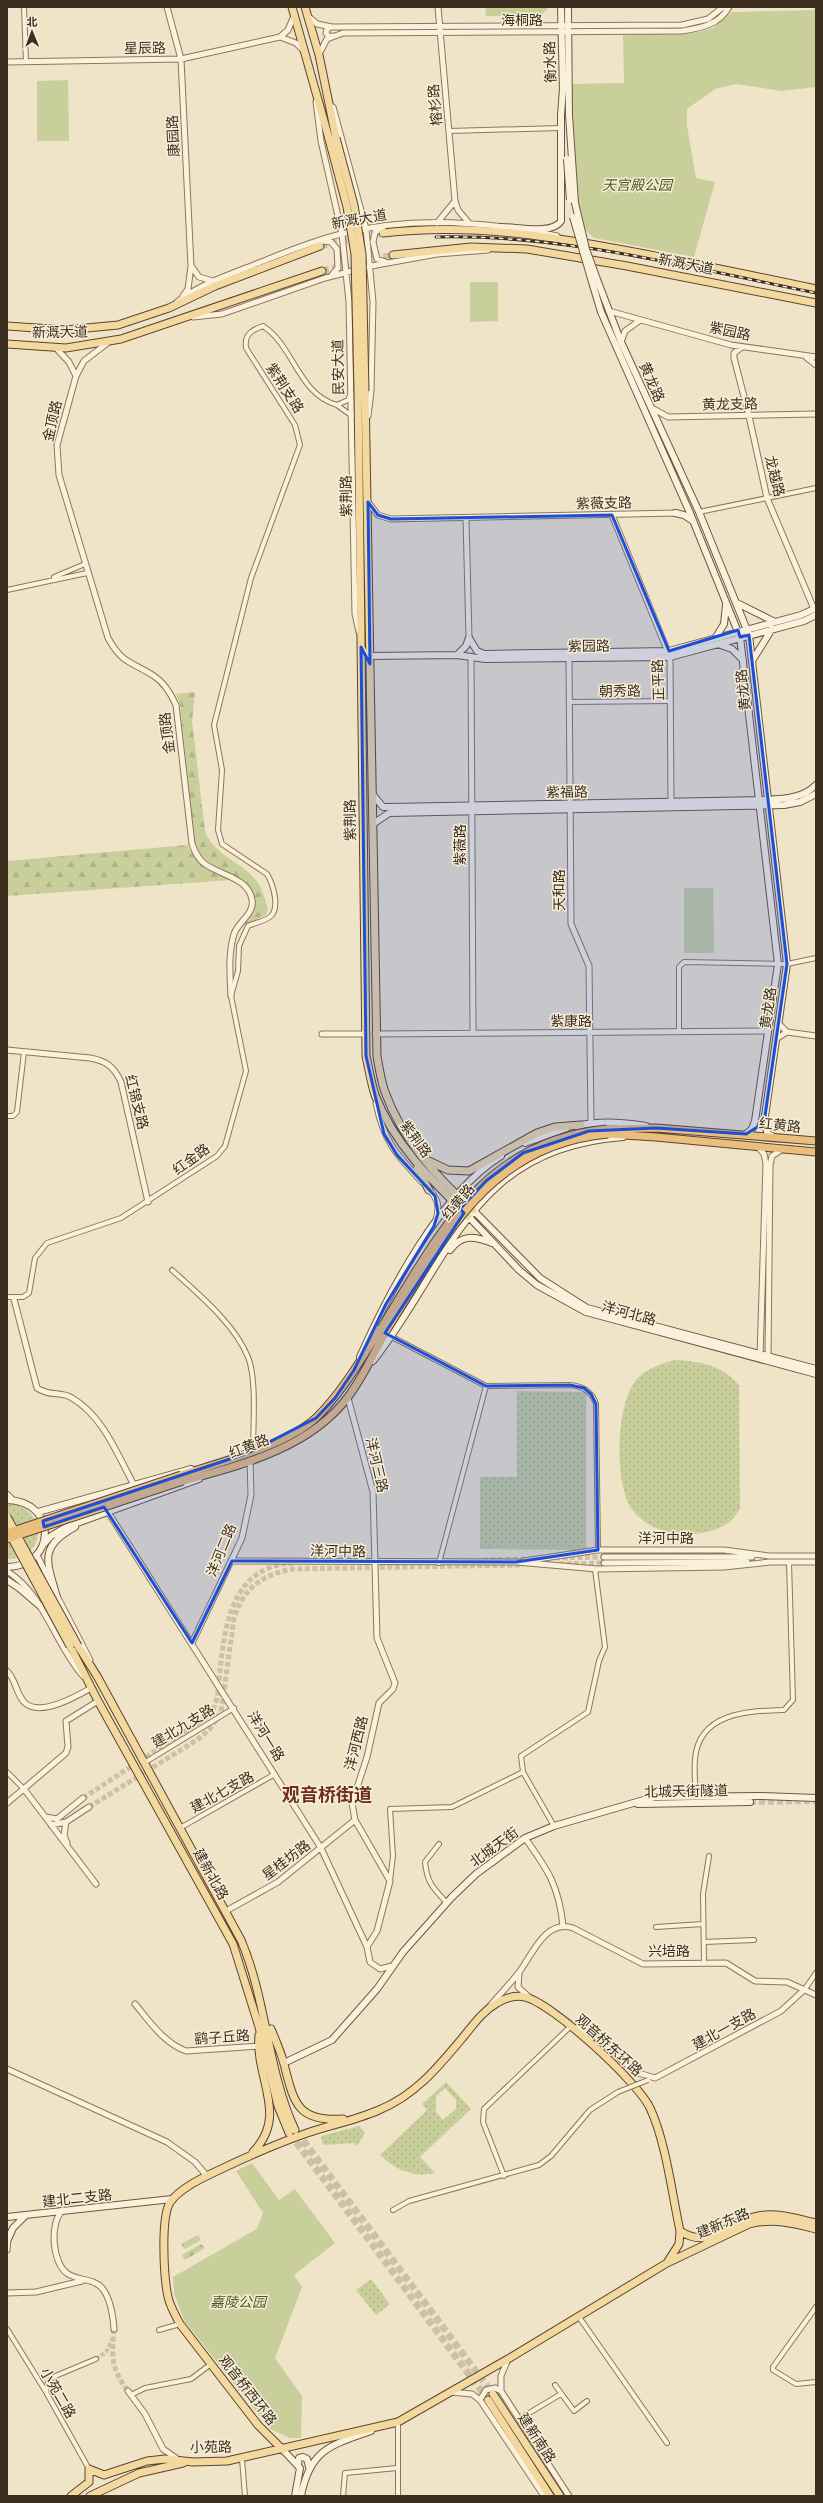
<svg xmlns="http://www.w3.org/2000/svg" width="823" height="2503" viewBox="0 0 823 2503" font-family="'IBM Plex Serif','Noto Sans SC',serif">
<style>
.grass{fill:url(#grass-dots);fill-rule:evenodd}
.forest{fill:url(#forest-firs)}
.park{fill:#c9cf9b}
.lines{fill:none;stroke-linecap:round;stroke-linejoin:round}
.minor-tunnel{stroke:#ccc0a6;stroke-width:4;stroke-dasharray:4 2;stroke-linecap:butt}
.tertiary-tunnel{stroke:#ccc0a6;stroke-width:5;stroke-dasharray:5 2.5;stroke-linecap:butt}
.secondary-tunnel{stroke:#ccc0a6;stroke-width:6;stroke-dasharray:6 3;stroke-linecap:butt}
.primary-tunnel{stroke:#ccc0a6;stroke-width:7;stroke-dasharray:7 3.5;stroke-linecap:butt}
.minor-casing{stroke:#8d765c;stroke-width:6}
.tertiary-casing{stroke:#8d765c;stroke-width:7}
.secondary-casing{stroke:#6f573f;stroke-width:8}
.primary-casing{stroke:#5b4430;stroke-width:9}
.trunk-casing{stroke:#5b4430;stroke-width:9}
.minor{stroke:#faf1dc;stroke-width:4}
.tertiary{stroke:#faf1dc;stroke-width:5}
.secondary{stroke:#faf1dc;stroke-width:6}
.primary{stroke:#f3d9a0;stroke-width:7}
.trunk{stroke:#eabe7c;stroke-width:7}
.rail-casing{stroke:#3d2e20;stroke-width:3}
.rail{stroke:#f7eed8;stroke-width:1.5;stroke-dasharray:4.5;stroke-linecap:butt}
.minor-bridge-casing{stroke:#8d765c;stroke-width:6;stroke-linecap:butt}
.secondary-bridge-casing{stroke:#6f573f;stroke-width:8;stroke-linecap:butt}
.primary-bridge-casing{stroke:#5b4430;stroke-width:9;stroke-linecap:butt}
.trunk-bridge-casing{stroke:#5b4430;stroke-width:9;stroke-linecap:butt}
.minor-bridge{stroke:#faf1dc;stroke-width:4}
.secondary-bridge{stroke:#faf1dc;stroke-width:6}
.primary-bridge{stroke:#f3d9a0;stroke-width:7}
.trunk-bridge{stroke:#eabe7c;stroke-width:7}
.marked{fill:#1d4ed8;fill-opacity:0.2;stroke:#1d4ed8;stroke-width:3;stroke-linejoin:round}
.labels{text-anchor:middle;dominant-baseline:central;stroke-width:3;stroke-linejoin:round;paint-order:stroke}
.street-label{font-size:14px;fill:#3d2e20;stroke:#f7eed8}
.park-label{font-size:14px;font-style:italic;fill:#4d5a26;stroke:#f7eed8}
.district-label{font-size:18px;font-weight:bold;fill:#6b2e1e;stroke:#f7eed8}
</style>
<defs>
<pattern id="grass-dots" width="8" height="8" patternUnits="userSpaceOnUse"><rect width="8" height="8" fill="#c9cf9b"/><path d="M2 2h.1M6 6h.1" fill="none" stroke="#aeb285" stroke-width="1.8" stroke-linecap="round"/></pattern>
<pattern id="forest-firs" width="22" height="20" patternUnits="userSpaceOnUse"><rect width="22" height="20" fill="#c9cf9b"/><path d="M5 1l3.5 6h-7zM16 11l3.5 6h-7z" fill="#aeb285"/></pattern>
</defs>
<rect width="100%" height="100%" fill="#f0e4c8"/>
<path class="grass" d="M674,1360C700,1361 722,1365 739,1385L740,1509C737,1513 734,1518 731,1521C703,1542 651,1538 631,1508C614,1482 615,1399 639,1377C648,1368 662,1364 674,1360Z
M517,1391L586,1392V1550L480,1549V1477H517Z
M12,1504C50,1512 45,1560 7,1559V1505Z
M446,2082L471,2109L420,2157L435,2173C413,2178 396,2170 380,2155L427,2110L422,2104ZM445,2088L456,2100V2109L443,2120L436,2112V2096Z
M359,2126L365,2133L357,2146L354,2143L323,2145L321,2136Z
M371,2279L390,2304L376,2315L356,2290Z"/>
<path class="forest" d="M195,692L192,721L205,831C214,856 241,861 256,880C262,888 265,899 268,909L266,915L246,924L244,922L254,912C259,867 208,879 194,843L180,704L176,694Z
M187,845C197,865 211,871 231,880L7,896V861Z
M198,2235L201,2240L185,2249L181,2244Z
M201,2244L205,2248L185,2260L182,2255Z"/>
<path class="park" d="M485,7H548V8L541,16H486Z
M816,10V87L782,91L736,84L715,89L687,109V126L696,178L715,182L694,257L594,238L583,228L578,202L571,84L624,83L623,35L699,32L713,28L732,12Z
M68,80L69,141H37V81Z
M470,282H498V321L470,322Z
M684,888H713L714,953H684Z
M252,2163L279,2200L295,2189L335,2243L294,2275L302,2287L275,2358L302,2396L301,2438H290L270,2429L185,2322L174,2294L173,2277L257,2229L263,2213L236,2171Z"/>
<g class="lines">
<path class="minor-tunnel" d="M96,2359L106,2352L113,2338"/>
<path class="tertiary-tunnel" d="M555,1558L604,1557
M483,1560L529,1559
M559,1564L604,1563
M83,1798L204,1719L213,1710L217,1698C224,1644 222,1565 295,1563
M89,1807L197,1740L210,1729L221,1712L234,1619C243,1588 262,1575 292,1569L523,1565
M114,2329C112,2357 110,2367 128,2391"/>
<path class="secondary-tunnel" d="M750,1802L816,1801"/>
<path class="primary-tunnel" d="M320,246L383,233
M322,271L393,255
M297,2132L493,2394
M290,2134L488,2400"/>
<g class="minor-casing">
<path id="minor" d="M24,7L26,62
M449,131L561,128
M350,395L348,400L337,405L352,416
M699,512L816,488
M54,577L85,564
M7,590L87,573
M569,702L670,701
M679,1032V967L684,962L787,964L816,958
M7,1116H13L17,1112L24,1052
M172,1270C198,1294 234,1323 248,1357C257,1379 253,1426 253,1451
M7,1297H23L29,1293L35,1258L47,1243L121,1218L217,1156L225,1146L246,1071L231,996L238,971L239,946L248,926C254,923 266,921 271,916C280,907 273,884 267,874L222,844L218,830L222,770L214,725L251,578L300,445L295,425L246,348C244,334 252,330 263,326C294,346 298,394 337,405
M392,1337L486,1386L570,1385C583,1386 592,1391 596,1404L598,1550
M439,1563L486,1386
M144,1763L234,1708
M7,1772L24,1789
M696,1796C695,1784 694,1771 695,1759C699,1712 749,1711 784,1710L793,1700L789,1562
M554,1826L523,1772L521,1756L588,1712L599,1661L605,1647L595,1569
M180,1828L275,1774
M439,1844L425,1862C427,1883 433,1888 447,1903
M390,1881L393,1856L390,1809L452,1807L523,1772
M656,1927L703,1924
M704,1942L754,1940
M704,1963L703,1894L709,1856
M805,1989L816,1973
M504,2176L483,2122L484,2109L571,2026
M393,2210L409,2201L539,2165L551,2156L590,2110L618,2092
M816,2307L773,2367V2370L796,2384L816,2382
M579,2317L667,2443
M7,2329L46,2392L89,2469
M159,2330L180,2324
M555,2385L574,2411L587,2401
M46,2392L48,2383L53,2377L96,2359
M131,2395L145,2388L191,2379L211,2364
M519,2419L561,2394
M398,2422V2496
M242,2459L245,2496
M343,2496L345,2473L397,2468"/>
</g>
<g class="tertiary-casing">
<path id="tertiary" d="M167,7L181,59L191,266L188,289L183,296
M438,7L455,201L458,210L469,223
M309,17L317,24L332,27L682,25L708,19L723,7
M331,27L327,29L326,33L329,37L333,36
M280,37L296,43L303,50
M319,54L327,39L343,33L682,31C701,28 719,25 729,7
M7,62L181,59L280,37L288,30L294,16
M316,102L321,141L342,234L349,302L355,614L359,632
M333,107L366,229L373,302L371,391L368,416
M437,223L455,201
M383,228L375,232L373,242L377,259L386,262
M533,231L557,236
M322,241L331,242L337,249L338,268L332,275
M192,267L199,277L213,281
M177,302C200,284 229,275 256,264C284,253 312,241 341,234C394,220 450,220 504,227
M609,311L731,345L816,357
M193,317L222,314L325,278L371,266L437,254L488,250
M110,341L84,361L76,376L57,445L59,475L108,638C123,665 131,661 154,676C165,683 171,694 176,705L192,844C195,852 198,859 205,864C220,875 249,878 252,900C255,913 238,922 234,934C228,954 230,975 231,996
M621,342L625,331L639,321
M55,347L69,362L76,376
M742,347L734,353V358L749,416L767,498L814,609
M806,357L816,365
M652,408L668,417L816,414
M368,502L378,515L391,519L678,513
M612,515L670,657L671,804
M466,518L469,638
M569,656L571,924L589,966L591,1123
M471,657L473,1033
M778,1023L787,1032
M787,1032L816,1036
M322,1034H365
M375,1034L768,1031
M776,1039L787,1032
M7,1050L90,1058C107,1061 114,1067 121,1082L148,1202
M376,1103C384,1142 396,1154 422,1182
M758,1147L764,1154L766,1164L760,1357
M428,1188C438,1199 440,1206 436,1220
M14,1299L37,1388C50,1397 61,1391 72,1398C103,1416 117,1454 134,1485
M768,1358L770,1165L772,1156L781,1150
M348,1398L373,1492L377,1638L395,1683L393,1689L379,1703L367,1757L352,1803L355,1820L390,1881L377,1931L367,1947
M7,1494L13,1500
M108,1512L321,1848L367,1947L370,1962L380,1969L392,1966
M37,1555L52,1586
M604,1557H752
M232,1561L516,1562L597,1569L724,1567L770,1562H816
M524,1561L598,1550H724L769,1556H816
M604,1563L747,1562
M7,1571C45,1595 54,1643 83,1676
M56,1594L90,1660
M192,1643L242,1538L251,1495L250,1460
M7,1671C16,1679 16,1695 25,1703C41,1717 77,1696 91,1688
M24,1789L96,1884
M7,1803L66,1753L68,1747L66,1721L98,1701
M46,1817L57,1819L83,1798
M66,1822L64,1835L67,1843
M51,1825L66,1822L89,1807
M525,1838C548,1870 559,1886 563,1926
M226,1911L278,1882L355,1820
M519,1974L518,1987L529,1997
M135,2004C150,2022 164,2043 186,2051L258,2046
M490,2006C500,1994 511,1983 520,1971C533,1953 546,1919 573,1928L643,1964L726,1963L755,1981L787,1982L816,1995
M576,2028L595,2036L635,2072L655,2078L781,2011L805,1989
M7,2069L167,2142L195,2162L207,2176
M63,2210C49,2222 52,2264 68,2274C79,2281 93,2278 102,2288C111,2299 113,2315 114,2329
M7,2250L8,2239
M7,2293L36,2292L82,2281
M508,2359L501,2376V2391L569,2496
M128,2391L145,2414L163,2449L176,2458
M451,2392L472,2394L480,2400L544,2496
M480,2400L486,2390L495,2388L501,2391"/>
</g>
<g class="secondary-casing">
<path id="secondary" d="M561,7L563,91
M568,7L569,115
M501,227C518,227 552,235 561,221V115L563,88
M592,282L601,312L690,513L740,637L778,964L755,1121L752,1129L746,1134
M598,282L621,342L699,512L749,635L787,964L764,1123L768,1134L774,1137
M675,513L684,515L693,521
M737,603L773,621
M716,637L724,624L726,605
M469,638L477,651L484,654L669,651L801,615L816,608
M718,644L732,649L743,660
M361,647L365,654L370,656L457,655L485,659L670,657L804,621L816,615
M457,655L466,646L469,638
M752,661L772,629
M373,795L383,807H389L767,800C785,799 803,798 816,785
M373,824L389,813L784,805L800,802L816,794
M576,1126C600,1120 623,1122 646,1126
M525,1143L567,1128
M473,1210L540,1278L587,1308L816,1369
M468,1216L519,1270L537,1285L586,1312L816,1374
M450,1250C462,1234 474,1236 492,1243
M360,1357C389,1292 440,1194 501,1156
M373,1361C452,1260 470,1148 623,1137
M7,1500C58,1501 57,1566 7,1567
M38,1512L191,1469
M43,1545L51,1536L66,1527L199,1479
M7,1580L19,1588L40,1606
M57,1597C47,1562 38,1547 75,1527
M638,1804L750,1802
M284,2063L332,2040L377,1989L403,1952L452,1897L476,1874L525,1838L554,1826L654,1797L761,1796L816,1798
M7,2217L172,2199
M8,2239L13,2228L25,2216
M283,2450L300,2468L295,2496
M298,2464L299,2458L303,2457L307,2459L309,2467
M301,2496C310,2449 331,2445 371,2431"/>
</g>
<g class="primary-casing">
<path id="primary" d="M292,7L329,139
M305,7L319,55L336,138
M383,233C474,222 562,238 650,255C705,266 761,277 816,289
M393,255L471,247L527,249L627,266L816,303
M7,326L66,330L118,325L169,308L215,286L320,246
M7,344L66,348L121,339L322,271
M358,391L366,1056C369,1069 371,1083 375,1095C394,1144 431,1180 468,1216
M365,391L377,1056C379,1068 381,1081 385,1092C402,1139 436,1177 473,1210
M429,1161L448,1170L469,1171L537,1133L555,1127L581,1125
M417,1168L429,1190
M70,1646L98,1701L233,1944L259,2027L278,2106L289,2133
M78,1646L97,1676L241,1940C267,2001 267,2070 295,2130
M271,2029C276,2041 281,2052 284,2064C294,2103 297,2122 343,2119
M253,2152C289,2115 255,2079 259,2035
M680,2231C711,2251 728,2221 758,2216C778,2212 797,2219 816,2223
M667,2263L749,2224C773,2218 793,2223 816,2229
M493,2394L560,2496
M488,2400L550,2496
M89,2469L104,2475L147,2461L165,2459L193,2462L227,2461L398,2422L508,2359L667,2263L679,2244L680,2231C672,2194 666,2142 650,2108C638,2082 552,2003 525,1997C515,1995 505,1998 497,2003C483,2011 474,2024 464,2036C439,2066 416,2095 379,2110C356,2120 331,2125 307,2133C276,2144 246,2157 217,2171C202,2178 181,2188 171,2201C160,2215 164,2278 168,2297C170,2306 175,2315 180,2324L258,2425L283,2450
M71,2496L89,2482V2469
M90,2496L139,2473L183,2463"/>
</g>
<g class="trunk-casing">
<path id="trunk" d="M607,1129L656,1128L816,1141
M608,1134L656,1137L816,1152
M181,1475C221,1462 286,1446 317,1417C343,1391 361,1359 381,1328
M183,1481C241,1465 310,1448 348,1397C363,1377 374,1353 386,1331"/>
</g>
<use href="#minor" class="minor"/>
<use href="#tertiary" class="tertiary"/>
<use href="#secondary" class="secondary"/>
<use href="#primary" class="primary"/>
<use href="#trunk" class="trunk"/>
<g class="rail-casing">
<path id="rail" d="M436,237C564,234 691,268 816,293"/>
</g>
<use href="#rail" class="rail"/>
<g class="minor-bridge-casing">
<path id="minor-bridge" d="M618,2092L648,2080"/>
</g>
<g class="secondary-bridge-casing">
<path id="secondary-bridge" d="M569,115L575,203L586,249L598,282
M567,159L570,200
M573,217L592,282"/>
</g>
<g class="primary-bridge-casing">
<path id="primary-bridge" d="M336,138L354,205L362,254L365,391
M329,139L347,207L355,254L358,391
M7,1517L78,1646
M7,1529L70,1646"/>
</g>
<g class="trunk-bridge-casing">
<path id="trunk-bridge" d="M381,1328C440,1233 483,1141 607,1129
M386,1331C444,1239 487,1145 608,1134
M7,1533L181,1475
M7,1539L183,1481"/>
</g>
<use href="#minor-bridge" class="minor-bridge"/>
<use href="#secondary-bridge" class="secondary-bridge"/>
<use href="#primary-bridge" class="primary-bridge"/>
<use href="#trunk-bridge" class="trunk-bridge"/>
</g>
<path class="marked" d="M368,502L378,515L391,519L612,515L669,651L738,630L740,637L749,635L787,964L764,1123L746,1134L656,1128L589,1131L523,1153L486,1181L460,1209L464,1213L385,1333L486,1386L570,1385L584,1388L591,1394L596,1404L598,1550L516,1562L232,1561L192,1643L104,1507L44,1527L43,1521L248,1453L316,1418L335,1398L354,1370L386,1304L434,1226L438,1213L435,1196L397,1155L384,1134L366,1056L361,647L370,664Z"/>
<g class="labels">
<g class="street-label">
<text x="522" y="20">海桐路</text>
<text transform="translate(145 48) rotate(-1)">星辰路</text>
<text transform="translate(550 62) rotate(-92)">衡水路</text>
<text transform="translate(435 105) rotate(-95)">榕杉路</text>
<text transform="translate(173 136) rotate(-93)">康园路</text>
<text transform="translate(359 219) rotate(-10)">新溉大道</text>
<text transform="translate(686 264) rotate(11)">新溉大道</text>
<text transform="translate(730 331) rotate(12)">紫园路</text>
<text transform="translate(60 332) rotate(-1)">新溉大道</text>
<text transform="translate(338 367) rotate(-91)">民安大道</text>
<text transform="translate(652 382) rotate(66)">黄龙路</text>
<text transform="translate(285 388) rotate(57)">紫荆支路</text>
<text transform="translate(730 404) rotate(-1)">黄龙支路</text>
<text transform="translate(52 421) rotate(-77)">金顶路</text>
<text transform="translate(775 476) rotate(76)">龙越路</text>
<text transform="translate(346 496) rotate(-91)">紫荆路</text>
<text transform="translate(604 503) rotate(-1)">紫薇支路</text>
<text transform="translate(589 646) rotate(-1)">紫园路</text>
<text transform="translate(658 680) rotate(-92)">正平路</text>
<text transform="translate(743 690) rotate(-96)">黄龙路</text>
<text transform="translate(620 691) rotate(-1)">朝秀路</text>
<text transform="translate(167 733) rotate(-97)">金顶路</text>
<text transform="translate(567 792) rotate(-1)">紫福路</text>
<text transform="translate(350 820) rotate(-91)">紫荆路</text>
<text transform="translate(460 845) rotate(-90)">紫薇路</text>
<text transform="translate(559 890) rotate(-90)">天和路</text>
<text transform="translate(768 1008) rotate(-82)">黄龙路</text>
<text x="571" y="1021">紫康路</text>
<text transform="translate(137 1102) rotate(76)">红锦支路</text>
<text transform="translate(780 1125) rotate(6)">红黄路</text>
<text transform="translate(416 1139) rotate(54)">紫荆路</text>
<text transform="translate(191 1159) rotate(-36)">红金路</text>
<text transform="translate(458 1202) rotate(-50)">红黄路</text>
<text transform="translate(629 1313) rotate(15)">洋河北路</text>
<text transform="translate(249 1446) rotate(-21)">红黄路</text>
<text transform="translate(377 1465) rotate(77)">洋河三路</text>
<text x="666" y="1538">洋河中路</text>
<text transform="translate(221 1550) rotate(-68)">洋河二路</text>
<text transform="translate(338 1551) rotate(1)">洋河中路</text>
<text transform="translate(183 1726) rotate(-31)">建北九支路</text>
<text transform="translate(266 1736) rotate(58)">洋河一路</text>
<text transform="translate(356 1743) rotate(-76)">洋河西路</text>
<text transform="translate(686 1791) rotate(-1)">北城天街隧道</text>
<text transform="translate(222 1792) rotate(-29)">建北七支路</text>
<text transform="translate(494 1847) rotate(-36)">北城天街</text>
<text transform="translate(286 1860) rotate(-37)">星桂坊路</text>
<text transform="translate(211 1874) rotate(61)">建新北路</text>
<text x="669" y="1951">兴培路</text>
<text transform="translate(724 2029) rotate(-29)">建北一支路</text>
<text transform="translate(222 2037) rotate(-4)">鹞子丘路</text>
<text transform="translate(609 2045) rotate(42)">观音桥东环路</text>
<text transform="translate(77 2198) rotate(-6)">建北二支路</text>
<text transform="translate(723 2223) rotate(-23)">建新东路</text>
<text transform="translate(248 2390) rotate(52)">观音桥西环路</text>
<text transform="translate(58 2393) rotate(60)">小苑二路</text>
<text transform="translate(537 2438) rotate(57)">建新南路</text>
<text transform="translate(211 2447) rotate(-1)">小苑路</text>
</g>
<g class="park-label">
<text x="637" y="185">天宫殿公园</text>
<text x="238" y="2302">嘉陵公园</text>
</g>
<g class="district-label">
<text x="327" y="1794">观音桥街道</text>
</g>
</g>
<rect width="823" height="2503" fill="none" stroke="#3d2e20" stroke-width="16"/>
<g transform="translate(32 32) rotate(359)" stroke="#f7eed8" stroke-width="3" paint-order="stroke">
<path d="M0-3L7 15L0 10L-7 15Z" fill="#3d2e20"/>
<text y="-6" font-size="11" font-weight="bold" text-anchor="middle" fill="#3d2e20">北</text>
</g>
</svg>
